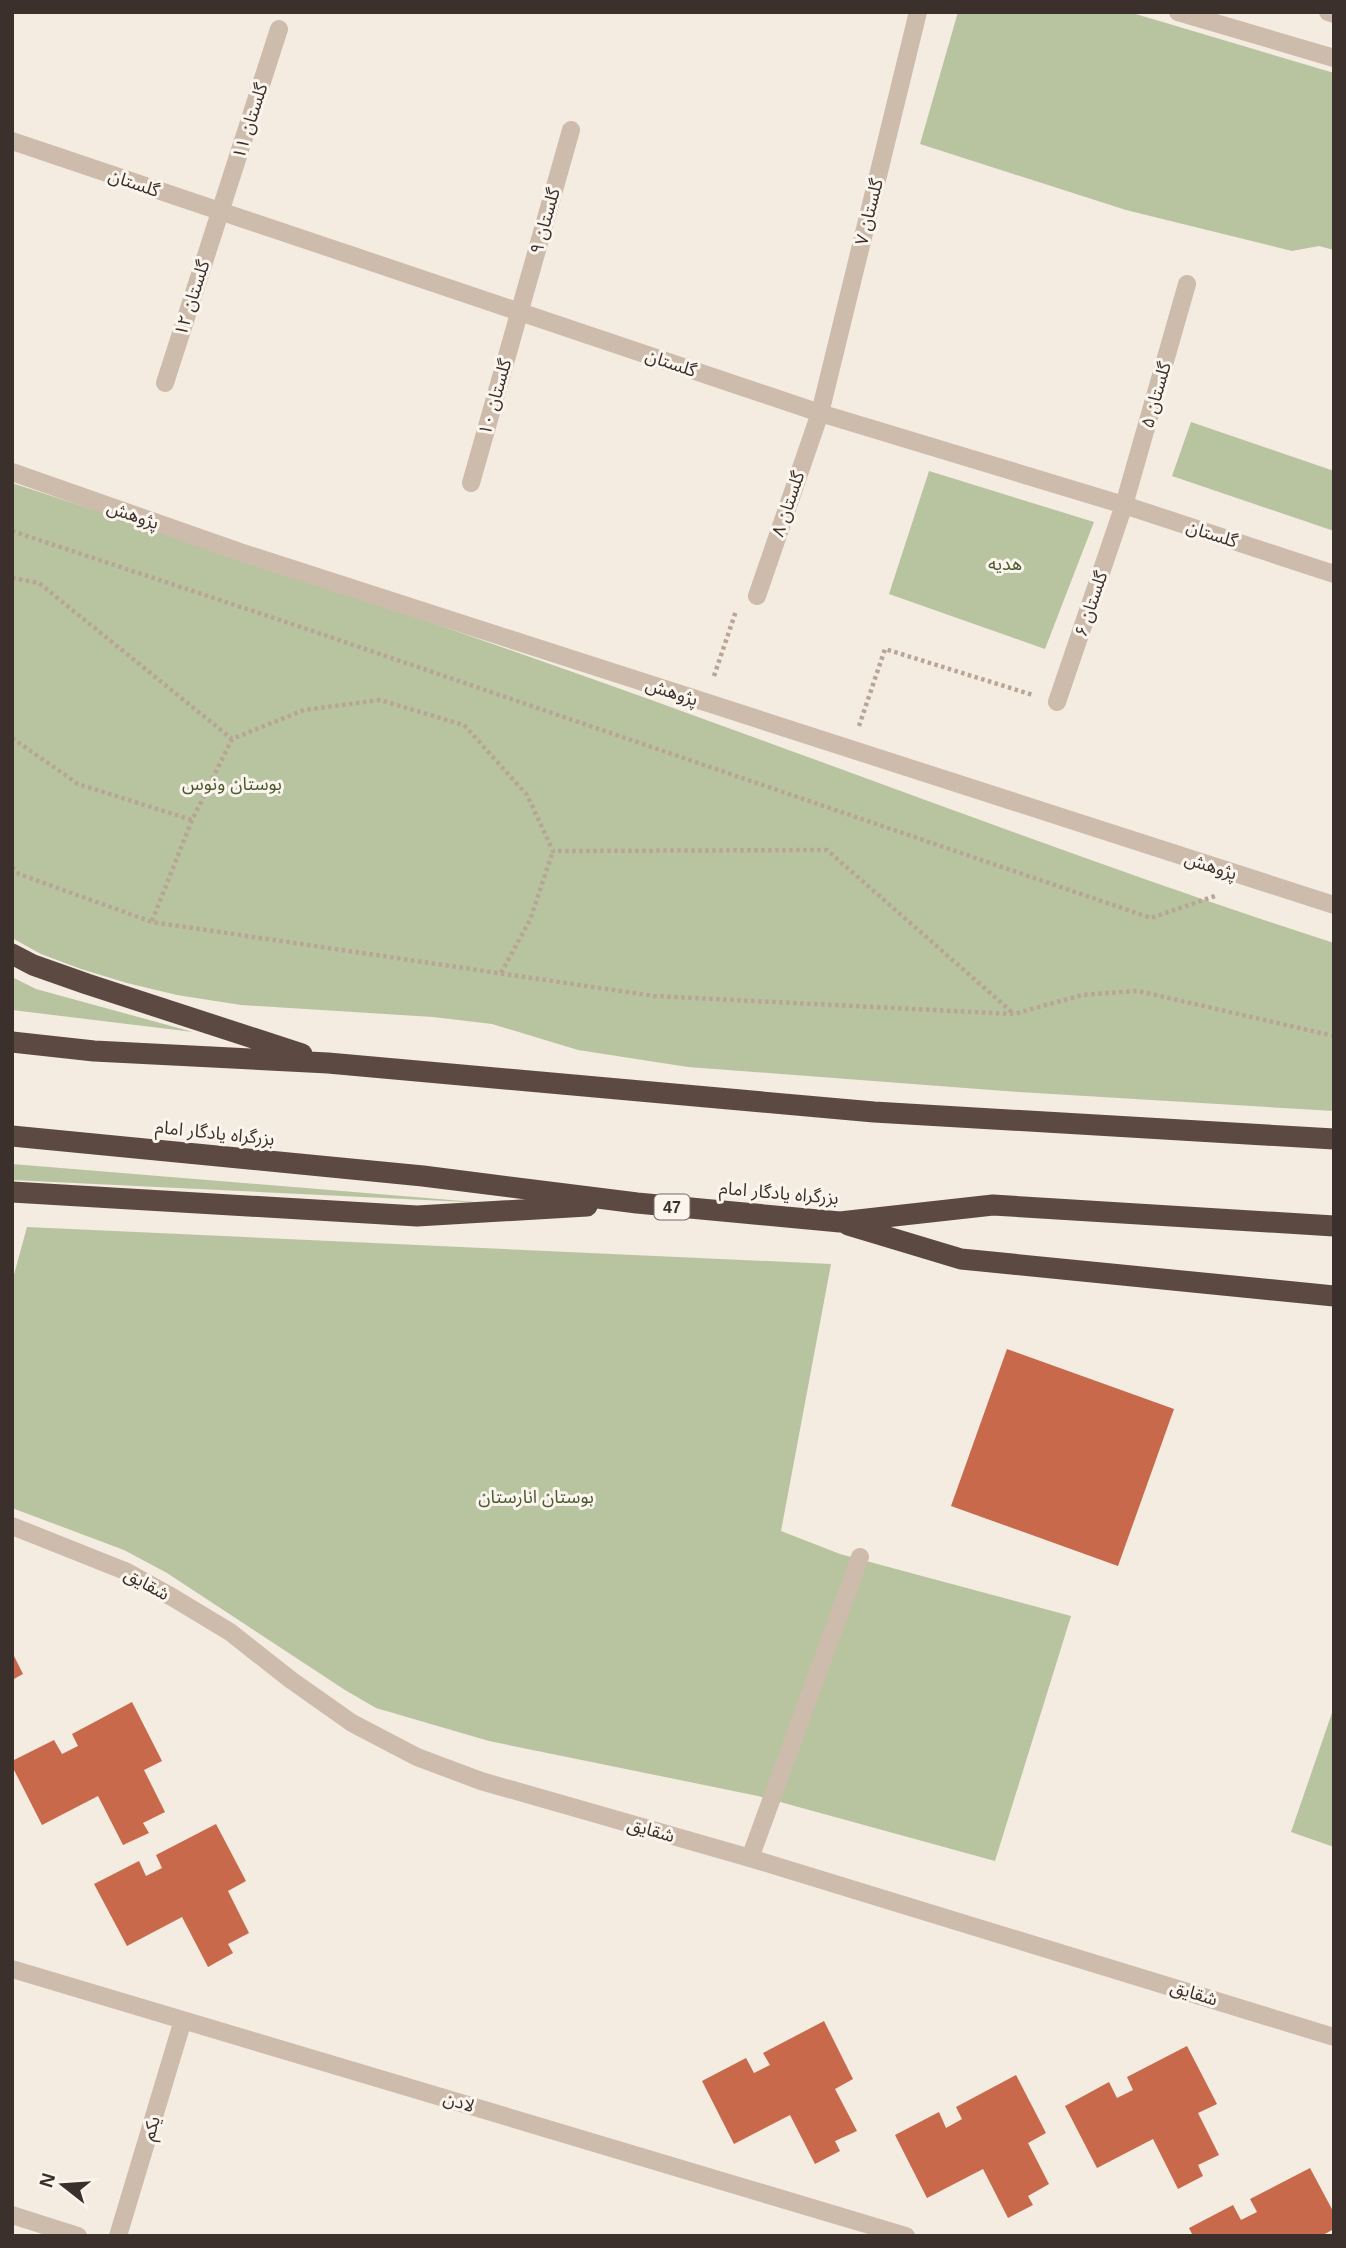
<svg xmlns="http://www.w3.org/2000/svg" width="1346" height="2248" viewBox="0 0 1346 2248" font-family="Arial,'Noto Sans Arabic',sans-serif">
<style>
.green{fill:#b8c4a0}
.building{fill:#c8694b}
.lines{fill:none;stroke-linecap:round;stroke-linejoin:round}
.path{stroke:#b9a596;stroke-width:4.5;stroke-dasharray:3.5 3.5;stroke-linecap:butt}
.lane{stroke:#cdbbac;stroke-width:18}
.street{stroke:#cdbbac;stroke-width:18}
.highway{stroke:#5c4a42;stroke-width:21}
.labels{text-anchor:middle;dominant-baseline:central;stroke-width:6;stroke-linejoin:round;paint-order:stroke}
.shield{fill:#fbf5ee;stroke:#756b66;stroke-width:2}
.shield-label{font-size:16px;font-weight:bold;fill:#3b302b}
.street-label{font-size:18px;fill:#3b302b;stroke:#fbf5ee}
.park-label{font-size:18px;fill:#4a5a2e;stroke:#fbf5ee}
</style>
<rect width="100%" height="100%" fill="#f4ebe1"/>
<path class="green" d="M958,12H1129L1334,73V250L1319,246L1292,251L1126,210L920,144Z
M1191,422L1334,471V531L1172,476Z
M929,471L1094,522L1045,649L889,594Z
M12,483C242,558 471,634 698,717C909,793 1120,874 1334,943V1111L1019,1092L688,1067L578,1050L492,1024L433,1017L241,1005L177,995L127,983L81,969L41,954L12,938Z
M12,977L36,989L193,1032L12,1010Z
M12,1164L487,1203L12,1180Z
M27,1227L831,1264L781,1531L840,1554L1071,1616L995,1861L758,1796L489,1741L376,1708L345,1690L167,1573L124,1550L12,1508V1282Z
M1334,1707V1847L1291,1832Z"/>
<path class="building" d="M1007,1349L1174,1409L1118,1566L951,1506Z
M12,1652L23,1674L12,1680Z
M132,1702L162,1761L144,1770L165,1812L143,1823L149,1833L123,1845L98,1796L42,1825L12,1766V1761L54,1740L62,1754L78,1746L72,1734Z
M216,1824L246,1881L228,1891L249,1933L228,1944L233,1953L208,1967L182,1917L127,1946L94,1884L139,1861L146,1876L162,1868L156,1855Z
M824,2021L853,2079L835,2089L857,2131L835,2141L840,2151L815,2164L790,2115L734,2144L702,2081L746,2058L754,2073L770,2065L763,2053Z
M1187,2046L1217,2104L1198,2113L1219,2155L1198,2165L1203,2176L1178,2189L1153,2139L1097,2168L1065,2106L1109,2082L1117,2098L1133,2090L1127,2077Z
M1016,2075L1046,2133L1028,2143L1049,2184L1028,2196L1033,2205L1008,2218L983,2169L927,2198L895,2135L939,2112L946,2128L962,2119L956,2107Z
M1310,2168L1334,2213V2229L1321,2236H1193L1189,2228L1233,2205L1241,2220L1257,2212L1250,2199Z"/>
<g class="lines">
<path class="path" d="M12,531L298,626L1151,918L1215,896
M12,578L39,583L232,739
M714,676L736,611
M859,726L885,649L1033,695
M12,738L78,784L192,820
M12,867L19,874L152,922L654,996L1014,1014L1082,995L1138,991L1334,1036
M152,921L192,820L232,739L304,710L380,700L464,725L527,795L553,851L827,850L1013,1013
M501,973L530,920L553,851"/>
<path class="lane" d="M12,472L240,552L1334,905
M750,1858L860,1557"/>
<path class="street" d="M1178,12L1334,58
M1328,12L1334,14
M12,141L820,413L1124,505L1334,574
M165,383L279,29
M471,483L571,130
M757,596L820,413L918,12
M1057,702L1124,505L1187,284
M12,1526L125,1571L172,1597L230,1632L291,1680L352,1723L417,1757L481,1781L750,1858L1334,2037
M12,1969L906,2236
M12,2215L78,2236
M118,2236L183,2020"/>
<path class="highway" d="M12,954L33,965L87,984L302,1054
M12,1042L94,1051L328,1063L874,1112L1334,1139
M12,1136L423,1176L637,1203L840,1222L993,1205L1334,1226
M12,1192L417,1216L587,1206
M848,1225L961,1259L1334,1296"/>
</g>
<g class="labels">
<rect class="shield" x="654.5" y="1194.5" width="35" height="25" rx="5"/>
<g class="shield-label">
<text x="672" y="1207">47</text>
</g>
<g class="street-label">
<text transform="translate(250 121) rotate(-72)">گلستان ۱۱</text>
<text transform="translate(134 183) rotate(19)">گلستان</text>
<text transform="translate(869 212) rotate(-76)">گلستان ۷</text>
<text transform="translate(545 221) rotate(-74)">گلستان ۹</text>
<text transform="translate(192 298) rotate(-72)">گلستان ۱۲</text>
<text transform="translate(671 363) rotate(19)">گلستان</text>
<text transform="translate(1156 395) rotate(-74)">گلستان ۵</text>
<text transform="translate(495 397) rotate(-74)">گلستان ۱۰</text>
<text transform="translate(788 504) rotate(-71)">گلستان ۸</text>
<text transform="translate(133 515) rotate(19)">پژوهش</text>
<text transform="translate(1212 534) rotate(18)">گلستان</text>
<text transform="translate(1091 604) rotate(-71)">گلستان ۶</text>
<text transform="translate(672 692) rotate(18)">پژوهش</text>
<text transform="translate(1211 866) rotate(18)">پژوهش</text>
<text transform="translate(215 1133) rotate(6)">بزرگراه یادگار امام</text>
<text transform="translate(779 1193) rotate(5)">بزرگراه یادگار امام</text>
<text transform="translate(147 1584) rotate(29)">شقایق</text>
<text transform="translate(651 1830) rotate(16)">شقایق</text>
<text transform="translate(1194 1993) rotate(17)">شقایق</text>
<text transform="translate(459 2102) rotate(17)">لادن</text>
<text transform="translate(151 2128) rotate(-73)">یکم</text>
</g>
<g class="park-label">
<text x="1005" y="564">هدیه</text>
<text x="232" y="784">بوستان ونوس</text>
<text x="536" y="1497">بوستان انارستان</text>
</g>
</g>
<rect width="1346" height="2248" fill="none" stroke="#3b302b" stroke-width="28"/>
<g transform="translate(63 2185) rotate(287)" stroke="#fbf5ee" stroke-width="5" paint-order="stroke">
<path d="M0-5L12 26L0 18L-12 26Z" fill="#3b302b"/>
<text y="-10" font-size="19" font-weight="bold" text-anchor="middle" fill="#3b302b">N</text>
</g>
</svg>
